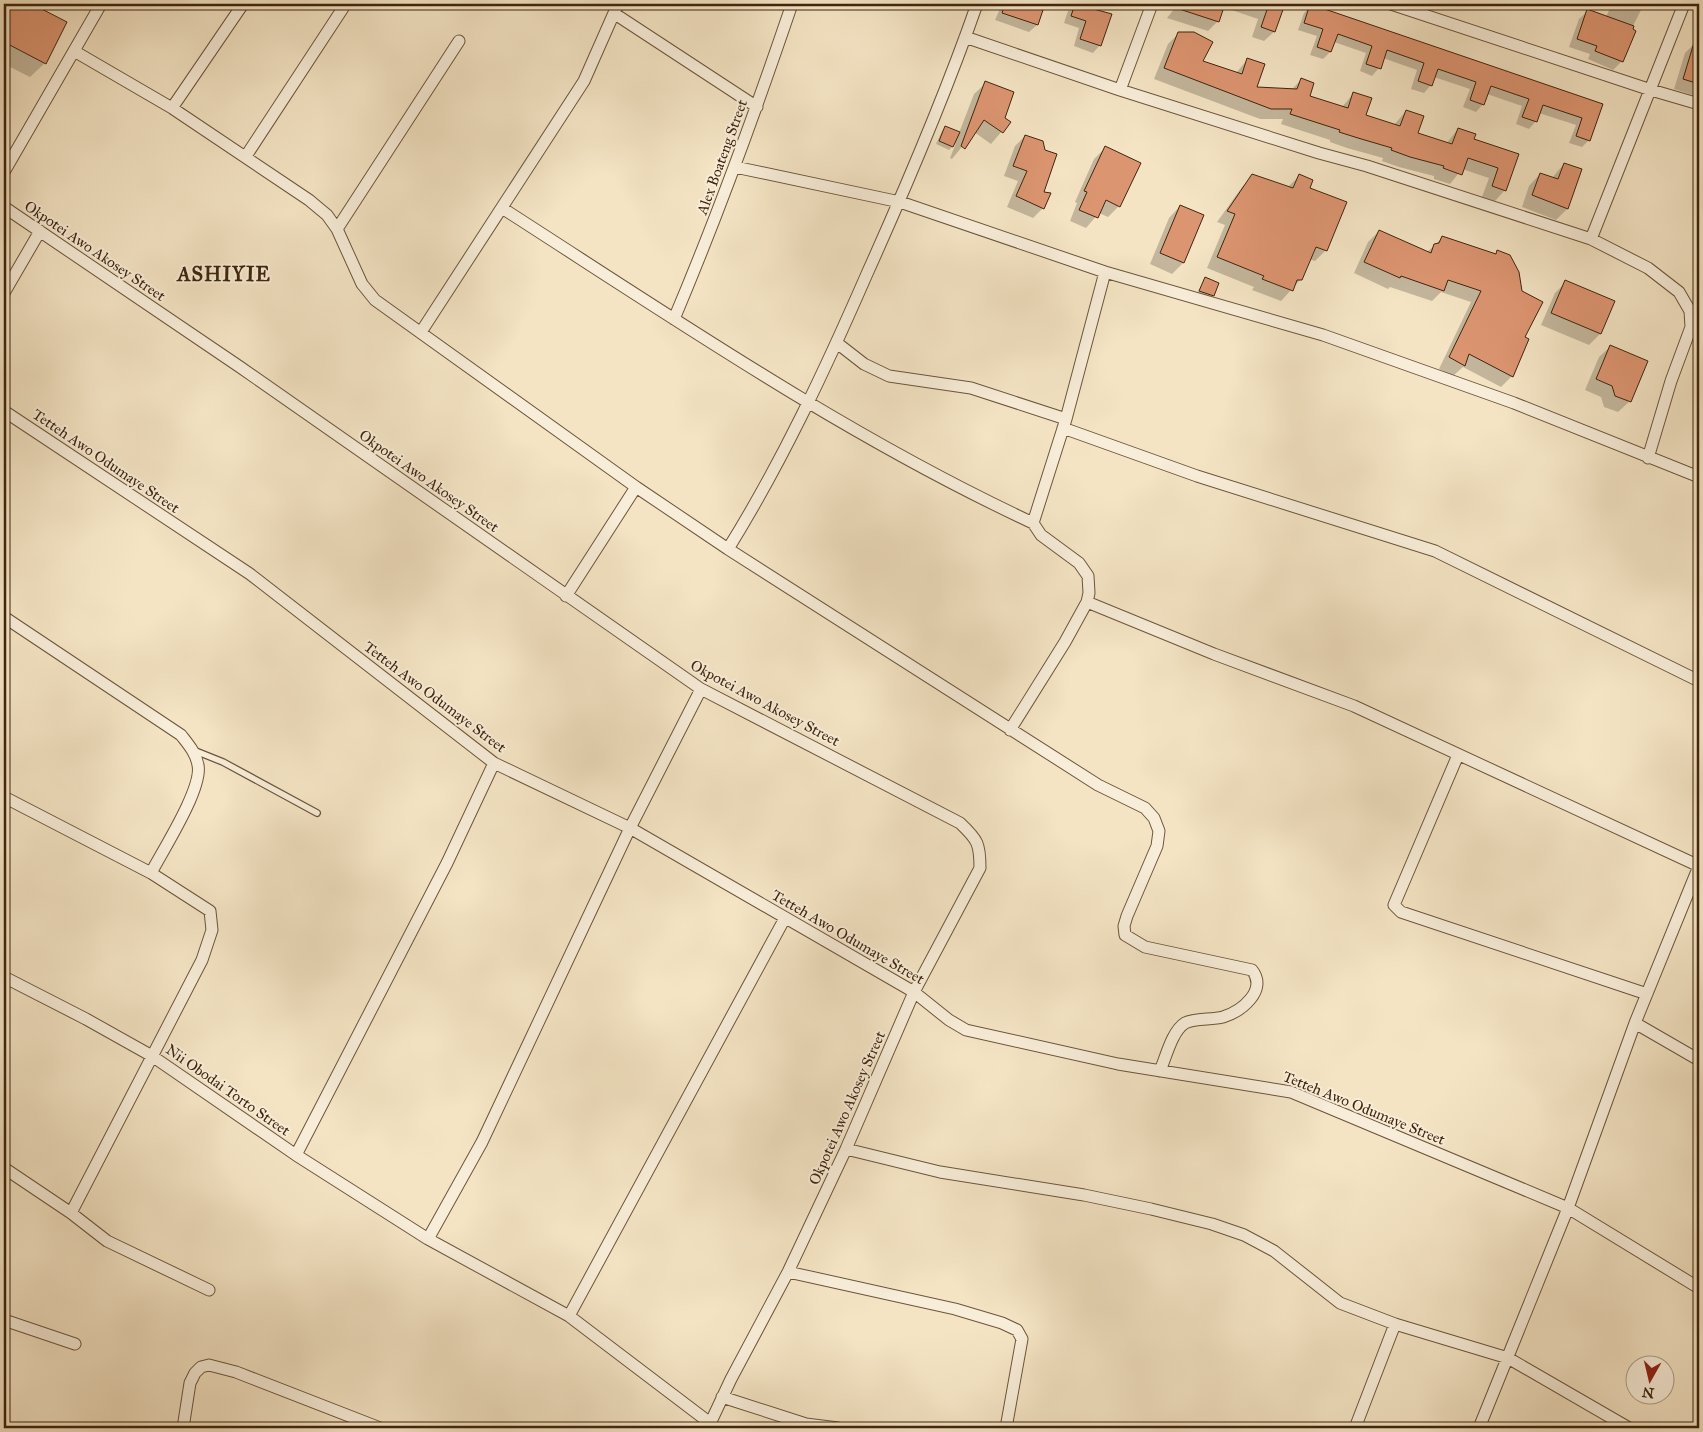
<svg xmlns="http://www.w3.org/2000/svg" width="1703" height="1432" viewBox="0 0 1703 1432" font-family="'IM FELL Great Primer',serif">
<style>
.shadow{fill:#0003}
.building{fill:#dc9571;stroke:#3f250d}
.lines{fill:none;stroke-linecap:round;stroke-linejoin:round}
.service-casing{stroke:#6c553b;stroke-width:8}
.minor-casing{stroke:#6c553b;stroke-width:13}
.service{stroke:#f8edd9;stroke-width:5.5}
.minor{stroke:#f8edd9;stroke-width:11}
.labels{text-anchor:middle;dominant-baseline:central;stroke-width:4;stroke-linejoin:round;paint-order:stroke}
.street-label{font-size:15px;fill:#3f250d;stroke:#f8edd9}
.district-label{font-size:20px;font-weight:bold;letter-spacing:1px;fill:#3f250d;stroke:#f8edd9}
</style>
<rect width="100%" height="100%" fill="#f4e4c4"/>
<filter id="stains"><feTurbulence type="fractalNoise" baseFrequency=".004" numOctaves="4"/><feColorMatrix values="0 0 0 0 .2 0 0 0 0 .09 0 0 0 0 .02 0 0 0 .5 -.17"/></filter>
<radialGradient id="worn" r=".72"><stop offset=".6" stop-color="#630" stop-opacity="0"/><stop offset="1" stop-color="#630" stop-opacity=".3"/></radialGradient>
<path class="shadow" d="M4,4H30L66,23L45,63L30,77L4,64Z
M1002,4H1028L1027,6L1041,11L1037,25L1029,32L995,20Z
M1075,4L1110,14L1100,45L1093,53L1074,46L1079,28L1064,23L1068,11Z
M1178,4H1284L1274,32L1264,41L1252,37L1258,19L1223,7L1218,21L1208,31L1167,18Z
M1612,4H1644L1631,30L1622,61L1613,70L1588,59L1590,54L1569,47L1579,19L1588,11L1606,17Z
M1311,6L1601,105L1589,140L1582,147L1569,143L1576,125L1539,113L1536,121L1529,129L1516,124L1522,106L1487,94L1483,104L1476,112L1463,107L1470,89L1434,77L1431,85L1424,93L1411,89L1417,70L1383,58L1379,68L1372,76L1360,71L1366,53L1334,42L1330,52L1323,59L1310,55L1317,36L1298,30L1304,13Z
M1699,15V29L1697,28L1696,18Z
M1178,34L1201,61L1236,73L1247,60L1256,88L1291,90L1301,80L1308,97L1342,107L1354,93L1364,116L1394,125L1406,111L1416,134L1446,144L1458,129L1473,140L1517,155L1505,190L1495,201L1482,197L1489,178L1462,169L1450,184L1434,179V176L1399,167L1382,161L1383,158L1347,148L1330,142V140L1281,124L1283,119H1260L1154,79L1168,44Z
M1695,43L1699,44V97L1674,89L1685,53Z
M986,83L1003,118L1009,123L991,144L974,132L952,159L950,158L956,143L949,150L936,144L942,131L945,128L959,133L974,94Z
M1025,136L1042,193L1043,208L1033,218L1007,207L1018,181L1004,176L1015,146Z
M1105,148L1119,206L1108,217L1099,213L1086,228L1070,221L1077,203L1075,202L1094,159Z
M1564,164L1580,170L1567,209L1556,220L1522,207L1529,186L1540,174L1552,178Z
M1253,176L1288,187L1299,176L1308,188L1326,250L1315,261L1309,259L1301,279L1281,301L1252,290L1254,287L1207,268L1225,225L1217,222L1242,187Z
M1180,206L1183,263L1172,274L1150,264L1169,218Z
M1379,231L1427,252L1442,238L1494,255L1498,251L1521,292L1523,338L1527,340L1512,376L1501,387L1463,367L1453,376L1439,369L1471,302L1441,292L1432,301L1390,287L1388,289L1354,273L1368,242Z
M4,250L9,254L4,260Z
M1205,278L1213,295L1210,298L1197,294Z
M1566,282L1613,302L1600,334L1589,345L1541,325L1555,293Z
M1611,346L1630,401L1618,412L1604,407L1601,397L1585,390L1599,357Z
M1699,437V446L1696,445Z"/>
<path class="building" d="M4,4H32L67,22L46,64L4,42Z
M1005,4H1023L1043,10L1038,25L1002,13Z
M1075,4L1112,14L1101,46L1080,39L1086,21L1071,16Z
M1170,4H1225L1219,22L1170,6Z
M1269,4H1285L1275,32L1261,27Z
M1310,4L1603,104L1590,141L1576,136L1582,118L1543,105L1537,122L1522,117L1529,99L1491,86L1484,105L1470,100L1476,82L1438,69L1432,86L1418,81L1424,63L1387,50L1381,69L1366,64L1372,46L1338,34L1331,52L1317,47L1323,29L1304,23Z
M1587,9L1634,26L1633,29L1636,31L1623,62L1595,51L1597,46L1577,39Z
M1178,32H1194L1213,42L1203,61L1242,74L1247,58L1265,64L1257,87L1297,89L1301,78L1314,83L1310,96L1348,108L1353,92L1372,98L1366,115L1400,126L1406,110L1424,116L1418,133L1452,144L1458,128L1476,134L1474,139L1519,154L1506,191L1492,186L1498,168L1468,158L1462,175L1443,168L1444,166L1410,157L1391,150L1392,148L1358,138L1339,132L1340,130L1290,114L1292,109H1271L1164,68Z
M1696,36H1699V84L1683,79Z
M985,81L1014,92L1005,118L1011,122L1003,133L984,120L965,149L961,146Z
M945,126L960,132L953,147L939,141Z
M1025,135L1043,141L1045,150L1057,154L1044,192L1051,193L1044,209L1016,196L1027,171L1013,166Z
M1105,146L1141,163L1120,207L1106,200L1098,218L1079,210L1087,192L1084,191Z
M1564,163L1582,169L1568,209L1532,195L1540,173L1558,179Z
M1252,174L1293,188L1299,174L1313,180L1310,188L1347,202L1327,251L1316,247L1302,280H1297L1293,291L1262,279L1264,276L1217,257L1235,214L1227,211Z
M1180,205L1204,215L1184,263L1160,253Z
M1379,230L1431,253L1434,244L1439,243L1442,236L1496,254L1497,250L1510,255L1519,272L1522,291L1543,302L1525,337L1529,339L1513,377L1469,354L1465,366L1449,357L1481,291L1448,280L1444,291L1401,276L1400,278L1364,262Z
M1205,277L1219,283L1214,296L1199,291Z
M1565,280L1615,301L1601,334L1551,313Z
M1610,345L1648,361L1631,402L1615,396L1612,386L1596,379Z"/>
<g class="lines">
<g class="service-casing">
<path id="service" d="M193,750L223,762L317,813"/>
</g>
<g class="minor-casing">
<path id="minor" d="M1391,4L1651,90L1699,104
M615,14L757,107
M965,37L1120,90L1319,153L1367,166L1591,239L1648,268L1679,292L1690,311L1691,327L1671,381L1648,458
M74,51L172,108L309,200L327,215L337,229L362,284L375,300L636,487L728,549L1098,785L1145,808L1154,818L1159,831L1157,846L1127,916L1124,926L1125,935L1145,947L1252,970C1268,990 1242,1011 1223,1017C1211,1020 1195,1018 1185,1023C1172,1031 1166,1057 1160,1071
M1120,90L1152,4
M172,108L243,4
M246,156L343,8
M735,167L900,202L1105,272L1323,335L1514,403L1699,477
M4,172L101,4
M4,207L240,367L701,689L960,823C978,840 980,844 980,868L914,992L846,1149L788,1272L731,1379L708,1428
M502,208C675,319 846,436 1033,523L1066,419L1105,272
M337,229L459,41
M1591,239L1684,4
M4,293L40,231
M674,319C718,215 756,110 792,4
M421,332L584,81L618,4
M837,343L864,364L889,376L971,388L1066,419
M4,411L250,574L494,763L630,828L914,992L949,1020L966,1030L1118,1064L1291,1092L1568,1208L1635,1023L1699,866
M1063,428L1197,476L1435,551L1699,681
M728,549C782,462 825,370 866,276C906,187 945,96 977,4
M566,596L636,487
M1087,602L1214,654L1354,706L1699,866
M4,617L181,735C188,744 196,753 198,765C203,788 163,850 151,873
M1010,730L1065,642L1087,602L1089,593L1088,576L1079,563L1041,535L1033,523
M1458,755L1394,905L1401,912L1647,994
M4,797L151,873L210,911L212,930L202,960L71,1213L4,1168
M4,977L86,1019L152,1056L296,1155L428,1239L569,1316L710,1423
M1635,1023L1699,1060
M846,1149L940,1172L1084,1195L1151,1209L1212,1224L1244,1235L1274,1251L1340,1303L1395,1324L1508,1358L1629,1428
M296,1155L447,863L494,763
M71,1213L107,1241L209,1290
M428,1239L482,1142L630,828L701,689
M788,1272L955,1309L1002,1323L1017,1330L1022,1339L1006,1428
M569,1316L785,918
M4,1320L75,1344
M722,1397L806,1424L838,1428
M183,1428L190,1383L195,1373L201,1367L209,1365L236,1372L380,1428
M1355,1428L1395,1324
M1479,1428L1568,1208L1699,1288"/>
</g>
<use href="#service" class="service"/>
<use href="#minor" class="minor"/>
</g>
<g class="labels">
<g class="street-label">
<text transform="translate(722 157) rotate(-70)">Alex Boateng Street</text>
<text transform="translate(95 251) rotate(34)">Okpotei Awo Akosey Street</text>
<text transform="translate(106 461) rotate(34)">Tetteh Awo Odumaye Street</text>
<text transform="translate(429 481) rotate(35)">Okpotei Awo Akosey Street</text>
<text transform="translate(435 697) rotate(37)">Tetteh Awo Odumaye Street</text>
<text transform="translate(765 703) rotate(28)">Okpotei Awo Akosey Street</text>
<text transform="translate(848 937) rotate(30)">Tetteh Awo Odumaye Street</text>
<text transform="translate(228 1090) rotate(35)">Nii Obodai Torto Street</text>
<text transform="translate(847 1108) rotate(-66)">Okpotei Awo Akosey Street</text>
<text transform="translate(1364 1108) rotate(22)">Tetteh Awo Odumaye Street</text>
</g>
<g class="district-label">
<text x="224" y="274">ASHIYIE</text>
</g>
</g>
<rect width="1703" height="1432" fill="none" stroke="#f4e4c4" stroke-width="20"/>
<rect x="5" y="5" width="1693" height="1422" fill="none" stroke="#3f250d" stroke-width="2.5"/>
<rect x="10" y="10" width="1683" height="1412" fill="none" stroke="#3f250d"/>
<g transform="translate(1650 1380) rotate(188)"><circle r="24" fill="#f8edd9" stroke="#ae9d87"/>
<path d="M0-4L9 19L0 12L-9 19Z" fill="#8f2418"/>
<text y="-8" font-size="14" font-weight="bold" text-anchor="middle" fill="#3f250d">N</text>
</g>
<rect width="100%" height="100%" filter="url(#stains)"/>
<rect width="100%" height="100%" fill="url(#worn)"/>
</svg>
